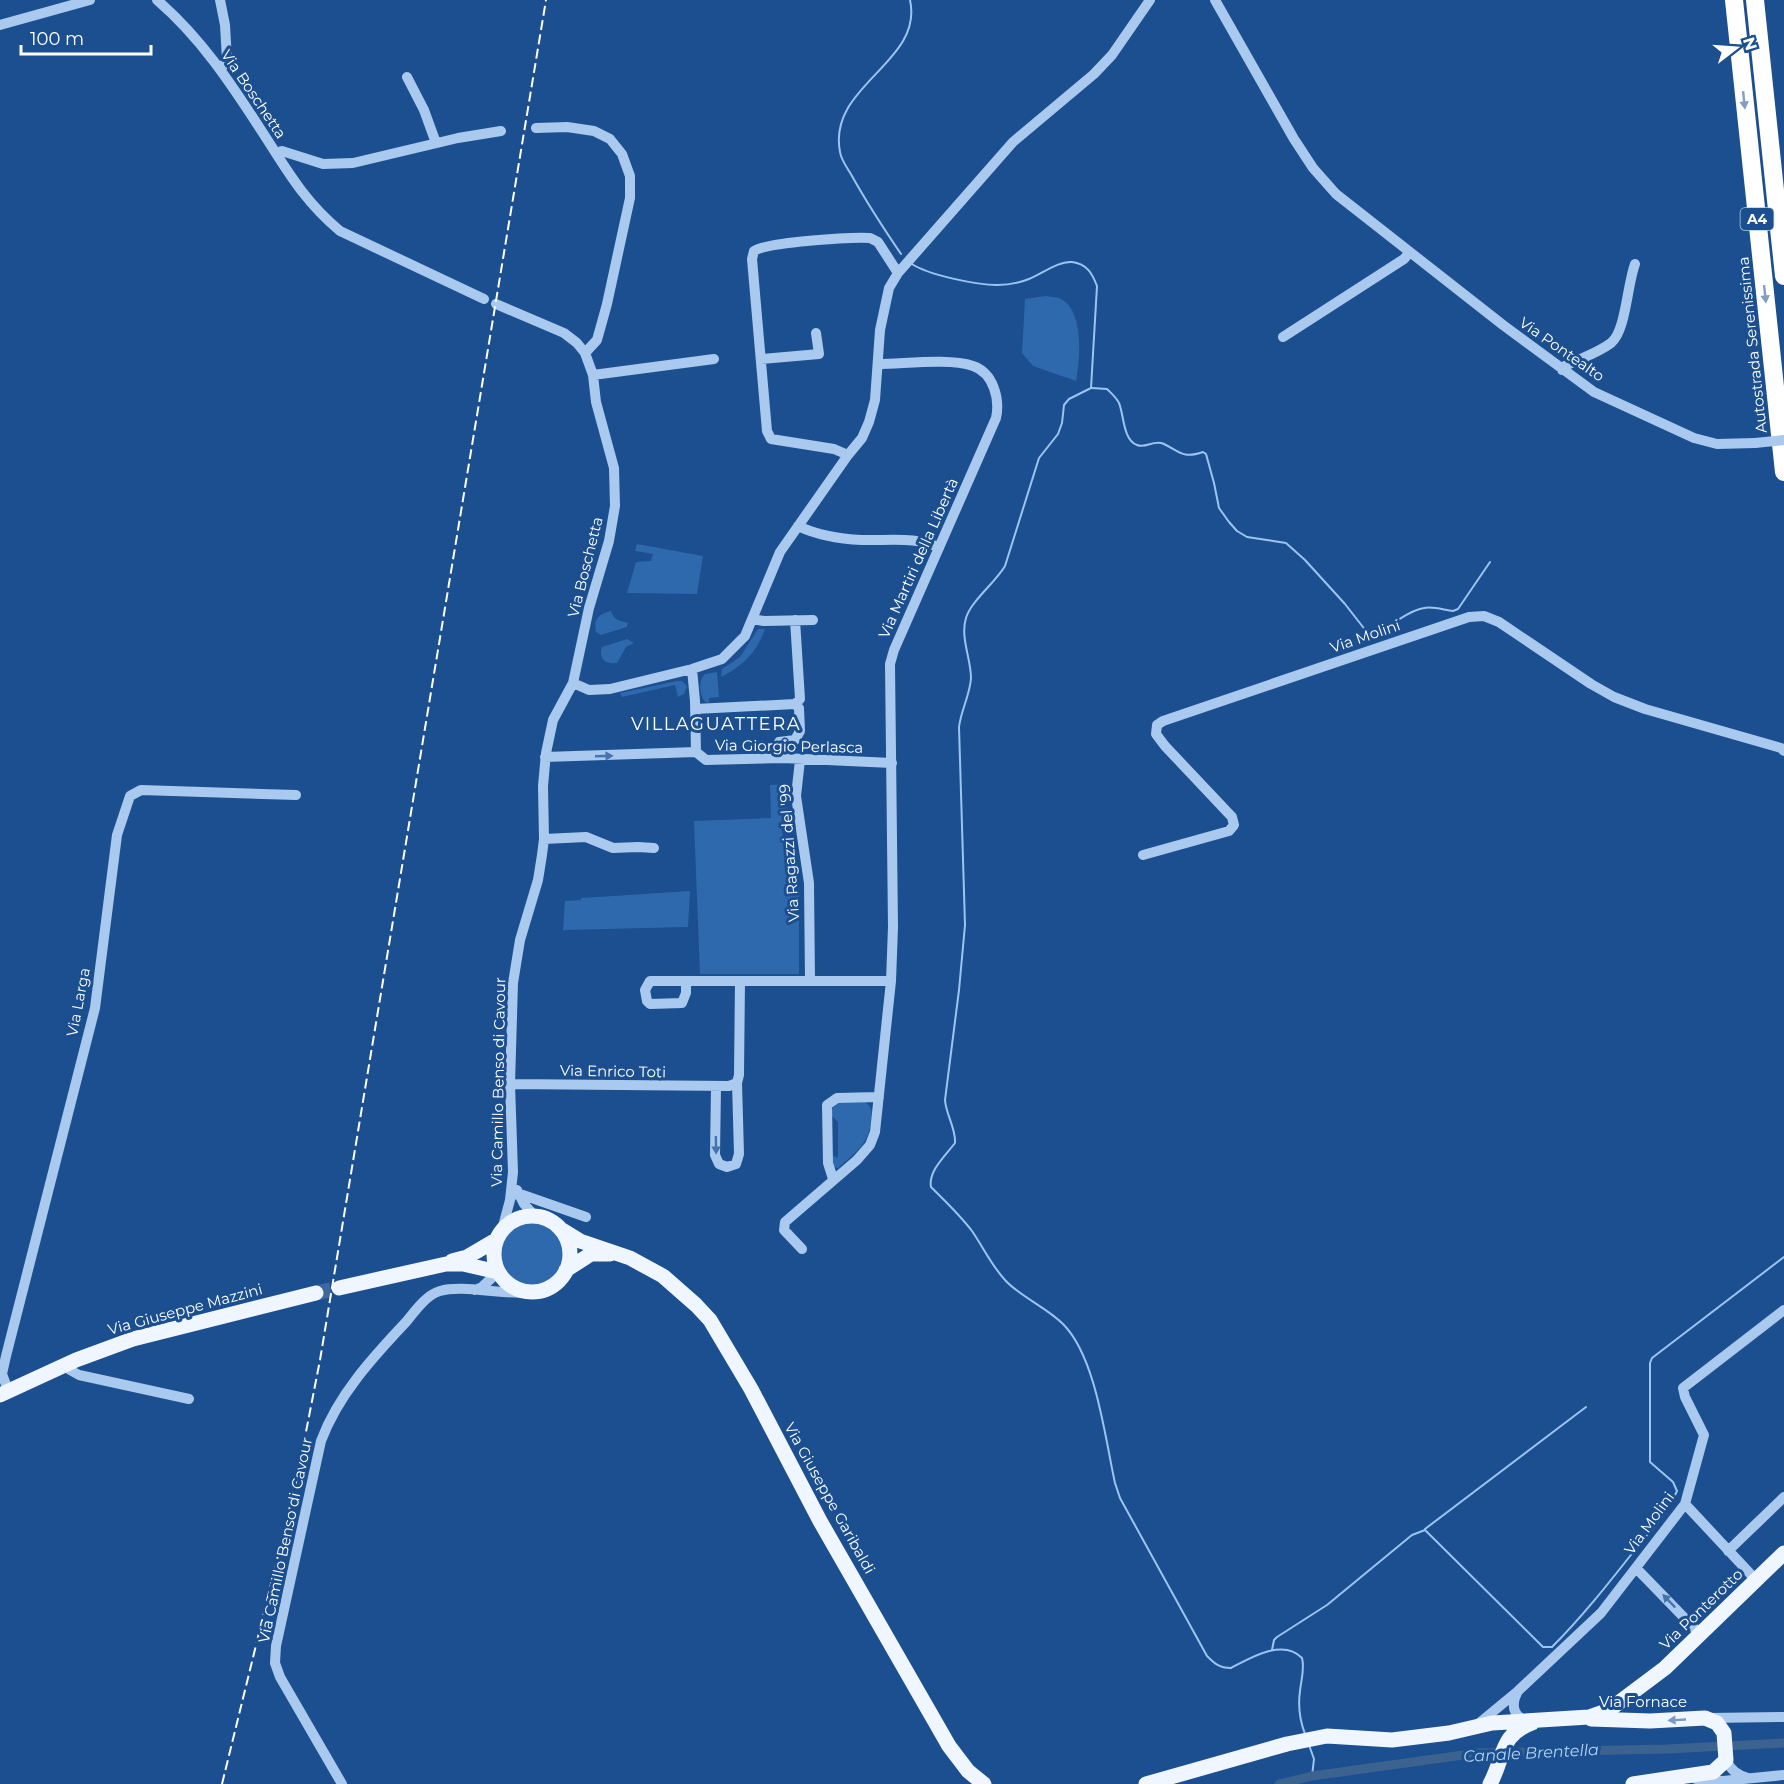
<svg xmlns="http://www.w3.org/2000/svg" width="1784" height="1784" viewBox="0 0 1784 1784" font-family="Montserrat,sans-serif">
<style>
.green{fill:#2e69ad}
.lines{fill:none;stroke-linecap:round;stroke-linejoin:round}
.stream{stroke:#9cc4f0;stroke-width:2}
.canal{stroke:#3c6290;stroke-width:9}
.major-tunnel{stroke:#3d69a0;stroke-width:15;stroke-dasharray:15 8;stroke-linecap:butt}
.minor{stroke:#a9c9ee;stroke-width:10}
.major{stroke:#f0f6ff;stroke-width:15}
.highway{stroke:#fff;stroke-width:18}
.rail{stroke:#fff;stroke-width:2;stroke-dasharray:10 4.5;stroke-linecap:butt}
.minor-bridge{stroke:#a9c9ee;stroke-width:10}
.oneway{fill:#829ec1}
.oneway2{fill:#4674ac}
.oneway3{fill:#7b9ac1}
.labels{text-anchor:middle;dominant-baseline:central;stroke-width:6;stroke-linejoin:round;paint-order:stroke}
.shield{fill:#1b4f8f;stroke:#bbcadd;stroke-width:1.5}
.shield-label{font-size:14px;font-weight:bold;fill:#fff}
.street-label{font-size:15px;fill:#fff;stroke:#1b4f8f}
.water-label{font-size:16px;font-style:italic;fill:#b5d3f5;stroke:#1b4f8f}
.quarter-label{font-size:18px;letter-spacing:1.5px;fill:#fff;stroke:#1b4f8f}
</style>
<rect width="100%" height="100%" fill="#1b4f8f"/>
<path class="green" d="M1046,296C1050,297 1055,297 1059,298C1085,309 1080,359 1076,381L1033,366L1022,353L1025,299Z
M637,544L703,556L697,594L627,593L636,562L651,561L653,554L635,551Z
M611,611C614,620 620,621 628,623L627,627L601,635L596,632C593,619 599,614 611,611Z
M758,629H765C757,652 743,666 721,677L722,669L740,657Z
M627,639L634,643L626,647L617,663C606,665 598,659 602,647Z
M717,672L719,697L709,698V703L705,702C699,694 698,681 705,674Z
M677,681H682L687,686L684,694L678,697L675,685L622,697L620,693Z
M786,784L787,819L781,823L789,882L799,892V974H700L694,821L771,818L770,785Z
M690,891L688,927L563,930L565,901L581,900V898Z
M865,1102C872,1107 872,1111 871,1119C870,1143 855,1153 838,1168L834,1167L832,1155L837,1158L838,1156V1122L831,1115V1110L836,1103Z
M499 1254a32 32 0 1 1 64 0a32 32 0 1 1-64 0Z"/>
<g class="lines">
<path class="stream" d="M901,254C884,229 867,203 852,176C848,169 841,160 840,152C827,85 924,63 910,0
M912,264C928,275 977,285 997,285C1008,285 1019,283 1029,279C1042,274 1058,261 1072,262C1087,264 1092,273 1097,286L1091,388L1069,399L1064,405L1062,423L1058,434L1039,458L1005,566C995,583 971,601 966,618C960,637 971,659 971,678C970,695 961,710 959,727L965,925L959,990L945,1100C946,1115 956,1128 955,1143C946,1155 928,1171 931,1187C945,1201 960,1215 972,1231C983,1247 992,1266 1005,1280C1019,1296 1046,1307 1063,1324C1096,1357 1105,1438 1115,1483L1120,1498L1207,1656C1214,1663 1219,1668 1231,1668C1250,1658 1283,1638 1302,1658C1305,1669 1301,1680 1300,1691C1298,1705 1300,1721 1305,1734
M1092,388L1107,389C1111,393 1116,397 1119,403C1124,415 1123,440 1137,445C1146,449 1154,439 1164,444C1180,452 1183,459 1203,452L1206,454L1214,483L1219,508L1229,522L1237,531L1247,537L1286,543L1305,560L1345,604L1366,631C1389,633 1403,611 1424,608C1433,606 1444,610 1453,611L1458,609L1490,562
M1425,1529L1586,1407
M1272,1650L1274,1640L1277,1637L1327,1605L1412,1535L1425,1530L1543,1647H1552C1582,1617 1608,1584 1634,1551C1650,1531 1667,1514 1677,1491L1673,1482L1650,1462V1363L1652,1358L1784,1257
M1309,1745L1314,1759L1312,1776"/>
<path class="canal" d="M1279,1784L1312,1776L1478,1753L1667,1749L1784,1743"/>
<path class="major-tunnel" d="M316,1293L339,1288"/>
<path class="minor" d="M157,0C200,37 230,82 261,130C287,170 303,200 340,231L484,299
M220,0L225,25L227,60L221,69
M1215,0L1294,139L1313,168L1336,194L1503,325L1594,392L1694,438L1717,444L1755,443
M0,25L90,0
M407,77L424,110L436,143
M536,128L567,127L594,131L610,139L622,154L630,176V198L607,304L597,340L585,353
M276,153L282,151L323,164L353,163L458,138L501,131
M496,304L564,333L577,343L585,353L593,375L596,402L614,468L615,506L609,541L589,608L573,683L553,720L546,753L543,786L544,839L542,855L538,880L520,940L513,983L510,1084L513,1172L510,1200L502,1230
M1283,337L1404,259L1409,253
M761,359L819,354L816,333
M1562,370L1565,366C1579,359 1598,353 1611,343C1626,331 1627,285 1635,264
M593,375L714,359
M848,455L834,449L771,439L767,431L752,259L754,251C767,242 851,237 870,238L878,242L898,273
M798,526C819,536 839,539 862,540C884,541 921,536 939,548
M752,619L764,621L813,620
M692,669L695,701L696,752L706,760L783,758L892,763
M573,683L589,690L610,689L692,669L722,659L745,636L780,552L848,455L862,438L869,422L875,400L880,330L889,288L898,273L1013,142L1094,74L1112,55L1150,0
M695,709L795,704L800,699L795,620
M779,742L795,740L800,731L799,708L795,704
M545,757L696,752
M800,760L796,796L809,883L810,980
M544,839L586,837L613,848L638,847L654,848
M1143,855L1229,831L1234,825L1232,817L1165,746L1156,734L1157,725L1163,721L1469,617L1484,616L1499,622L1591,684L1614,697L1645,709L1781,748L1784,751
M686,981V993L682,1003L650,1004L647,1001L645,990L650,981H740
M510,1084L729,1086L737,1083L739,1075L740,981H891
M716,1087L715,1155L719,1164L727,1167L736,1164L739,1154L737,1083
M833,1179L828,1163L827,1105L837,1098L879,1097
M517,1190L524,1204L534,1215
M511,1194L523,1195L586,1217
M802,1249L784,1230L785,1222L857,1160L870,1145L875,1132L891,981L893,927L890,664L894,650L996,418C1000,400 994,373 973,366C949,358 904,364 878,364
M475,1290L482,1287L498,1272
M67,1364L70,1370L79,1375L189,1399
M8,1390L2,1374L6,1356L95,1008L117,835L130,796L141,790L296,795
M1685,1504L1757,1581
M1728,1551L1784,1497
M1636,1568L1701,1635
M1518,1691L1601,1613L1685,1504L1704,1435L1685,1397L1683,1388L1784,1310
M1708,1718L1784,1717
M1478,1724L1518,1691C1511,1704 1512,1716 1527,1721
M1726,1760C1731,1770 1737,1775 1748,1778
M1696,1779L1723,1781L1784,1775
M342,1784L280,1677L275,1663L276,1646L321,1441C338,1395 373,1357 406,1322C415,1311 426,1295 440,1291C464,1284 504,1296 532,1292"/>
<path class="major" d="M494 1254a38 38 0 1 1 76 0a38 38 0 1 1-76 0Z
M562,1230L580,1241L630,1258L663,1276L696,1305L710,1320L751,1389L820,1521L949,1746L968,1771L984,1784
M452,1261L467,1257L496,1240
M566,1270L591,1254H610
M339,1288L446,1264H463L498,1272
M0,1395L76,1360L133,1339L316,1293
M1591,1719L1650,1721L1705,1718L1717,1723L1724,1733L1726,1760L1713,1772L1633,1784
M1146,1784L1287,1744L1327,1736L1392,1740L1449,1733L1492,1723L1589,1717L1609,1710L1665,1668L1784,1553
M1490,1784C1505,1757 1499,1735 1532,1723"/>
<path class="highway" d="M1734,0L1784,472
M1755,0L1784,276"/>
<path class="rail" d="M222,1784L297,1478L320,1360L546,0"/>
<path class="minor-bridge" d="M1755,443L1784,440"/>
</g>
<defs><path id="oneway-solid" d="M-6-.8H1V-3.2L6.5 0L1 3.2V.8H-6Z" transform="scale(1.5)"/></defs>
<g class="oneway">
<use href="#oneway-solid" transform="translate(1744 100) rotate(84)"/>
<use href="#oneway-solid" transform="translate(1765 294) rotate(84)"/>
</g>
<g class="oneway2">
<use href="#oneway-solid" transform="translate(604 756) rotate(-2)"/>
<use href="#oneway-solid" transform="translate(716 1145) rotate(89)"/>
<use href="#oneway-solid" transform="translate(1669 1601) rotate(-134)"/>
</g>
<use class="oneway3" href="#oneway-solid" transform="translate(1677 1720) rotate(177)"/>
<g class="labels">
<rect class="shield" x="1740.5" y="208" width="33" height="22" rx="4.5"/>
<g class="shield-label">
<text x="1757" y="219">A4</text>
</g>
<g class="street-label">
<text transform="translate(254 94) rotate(56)">Via Boschetta</text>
<text transform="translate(1752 345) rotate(-96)">Autostrada Serenissima</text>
<text transform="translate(1562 349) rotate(35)">Via Pontealto</text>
<text transform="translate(918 558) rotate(-66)">Via Martiri della Libertà</text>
<text transform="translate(585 567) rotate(-76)">Via Boschetta</text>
<text transform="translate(1365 636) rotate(-19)">Via Molini</text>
<text transform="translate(789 746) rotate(1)">Via Giorgio Perlasca</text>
<text transform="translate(789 853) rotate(-94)">Via Ragazzi del '99</text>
<text transform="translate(78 1002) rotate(-79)">Via Larga</text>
<text transform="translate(613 1071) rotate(1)">Via Enrico Toti</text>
<text transform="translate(498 1082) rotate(-89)">Via Camillo Benso di Cavour</text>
<text transform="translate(185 1309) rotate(-15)">Via Giuseppe Mazzini</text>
<text transform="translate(830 1498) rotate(61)">Via Giuseppe Garibaldi</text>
<text transform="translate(1649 1523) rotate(-54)">Via Molini</text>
<text transform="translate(285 1540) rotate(-78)">Via Camillo Benso di Cavour</text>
<text transform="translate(1701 1609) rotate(-44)">Via Ponterotto</text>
<text x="1643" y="1701">Via Fornace</text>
</g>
<g class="water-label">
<text transform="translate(1531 1753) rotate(-3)">Canale Brentella</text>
</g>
<g class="quarter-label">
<text x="716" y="724">VILLAGUATTERA</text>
</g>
</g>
<g transform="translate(1736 48) rotate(73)" stroke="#1b4f8f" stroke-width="4.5" paint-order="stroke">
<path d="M0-4.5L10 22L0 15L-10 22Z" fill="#ffffff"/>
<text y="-9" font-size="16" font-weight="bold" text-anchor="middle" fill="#ffffff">N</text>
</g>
<path d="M21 45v9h130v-9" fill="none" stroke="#ffffff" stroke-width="3"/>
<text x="30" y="45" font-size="18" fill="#ffffff" stroke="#1b4f8f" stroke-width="4.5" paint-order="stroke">100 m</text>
</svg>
